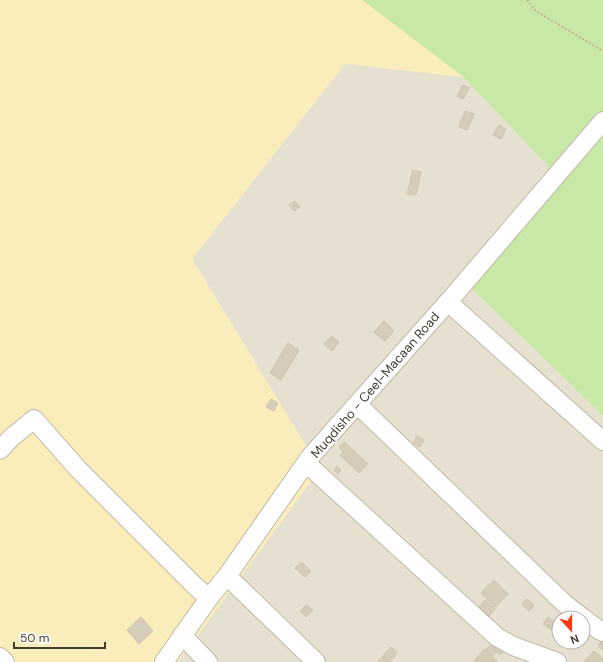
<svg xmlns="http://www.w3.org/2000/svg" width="603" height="662" viewBox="0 0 603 662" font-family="'DM Sans',sans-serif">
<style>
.residential{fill:#e6e0d0;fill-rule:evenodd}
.green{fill:#c9e8a8}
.sand{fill:#f9eebb}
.building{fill:#d6ccba;stroke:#cec2aa}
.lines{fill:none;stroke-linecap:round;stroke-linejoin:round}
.minor-casing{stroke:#c0b9a7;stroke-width:20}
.path{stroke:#bfb295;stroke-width:2;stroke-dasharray:2 2;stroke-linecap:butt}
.minor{stroke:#fff;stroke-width:18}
.labels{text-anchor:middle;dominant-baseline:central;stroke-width:3;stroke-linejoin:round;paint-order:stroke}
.street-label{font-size:13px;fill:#433d32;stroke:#fff}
</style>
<rect width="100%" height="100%" fill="#f2eee2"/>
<path class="residential" d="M345,63L463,77L550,168L467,284L603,416V662H178L320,469L192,259ZM559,618H583V642H559Z"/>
<path class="green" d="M362,0H603V416L467,284L550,168L463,77Z"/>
<path class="sand" d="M0,0H362L463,77L345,64L192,259L320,469L178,662H0Z"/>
<path class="building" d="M463,85L469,88L463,99L457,96Z
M465,111L474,114L467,130L459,127Z
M499,125L506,129L501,139L493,135Z
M413,170L421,172L416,195L407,194Z
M295,201L300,207L294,211L289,205Z
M384,321L394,331L385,341L374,332Z
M332,336L339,342L332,351L324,344Z
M288,343L299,350L281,380L270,373Z
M271,399L278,403L274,411L266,407Z
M417,436L424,440L420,447L413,443Z
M344,442L368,464L359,473L340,455L343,452L339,447Z
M337,466L341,470L338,474L334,470Z
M301,562L311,571L305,577L295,568Z
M494,580L508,594L495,607L481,593Z
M527,599L534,605L529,611L522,604Z
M485,600L495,609L489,616L479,607Z
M306,605L313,610L306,617L300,611Z
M141,617L153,631L139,644L127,630Z
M548,617L555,622L550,629L543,624Z
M556,624L559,627V636L551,630Z
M495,640L505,650L500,655L497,652L492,656L486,650Z
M601,642L603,643V650L598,646Z
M391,647L397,653L390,662H378Z
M485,649L497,661L496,662L474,661Z
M594,651L603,659V662H584Z"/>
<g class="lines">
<g class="minor-casing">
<path id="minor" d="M448,302L603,441
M357,404L565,604L583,618
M0,450L11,438L34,419L78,469L195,586L209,598
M306,463L497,637L513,646L557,662
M227,576L316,662
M583,618L599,630L603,632
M182,635L208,662
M0,657L5,662
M164,662L209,598L227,576L310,457L448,302L603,121"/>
</g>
<path class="path" d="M527,0L536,11L603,51"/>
<use href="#minor" class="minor"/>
</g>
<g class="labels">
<g class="street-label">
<text transform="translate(375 385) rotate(-49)">Muqdisho - Ceel-Macaan Road</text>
</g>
</g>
<g transform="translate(571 630) rotate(159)"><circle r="19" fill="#ffffff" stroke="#b4b1ad"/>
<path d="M0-3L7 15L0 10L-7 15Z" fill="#ff3a0c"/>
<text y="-6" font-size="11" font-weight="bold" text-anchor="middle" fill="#433d32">N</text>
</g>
<path d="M14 642v6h91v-6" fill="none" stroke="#433d32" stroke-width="2"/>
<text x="20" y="642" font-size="12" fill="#433d32" stroke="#ffffff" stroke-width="3" paint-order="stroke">50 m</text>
</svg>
